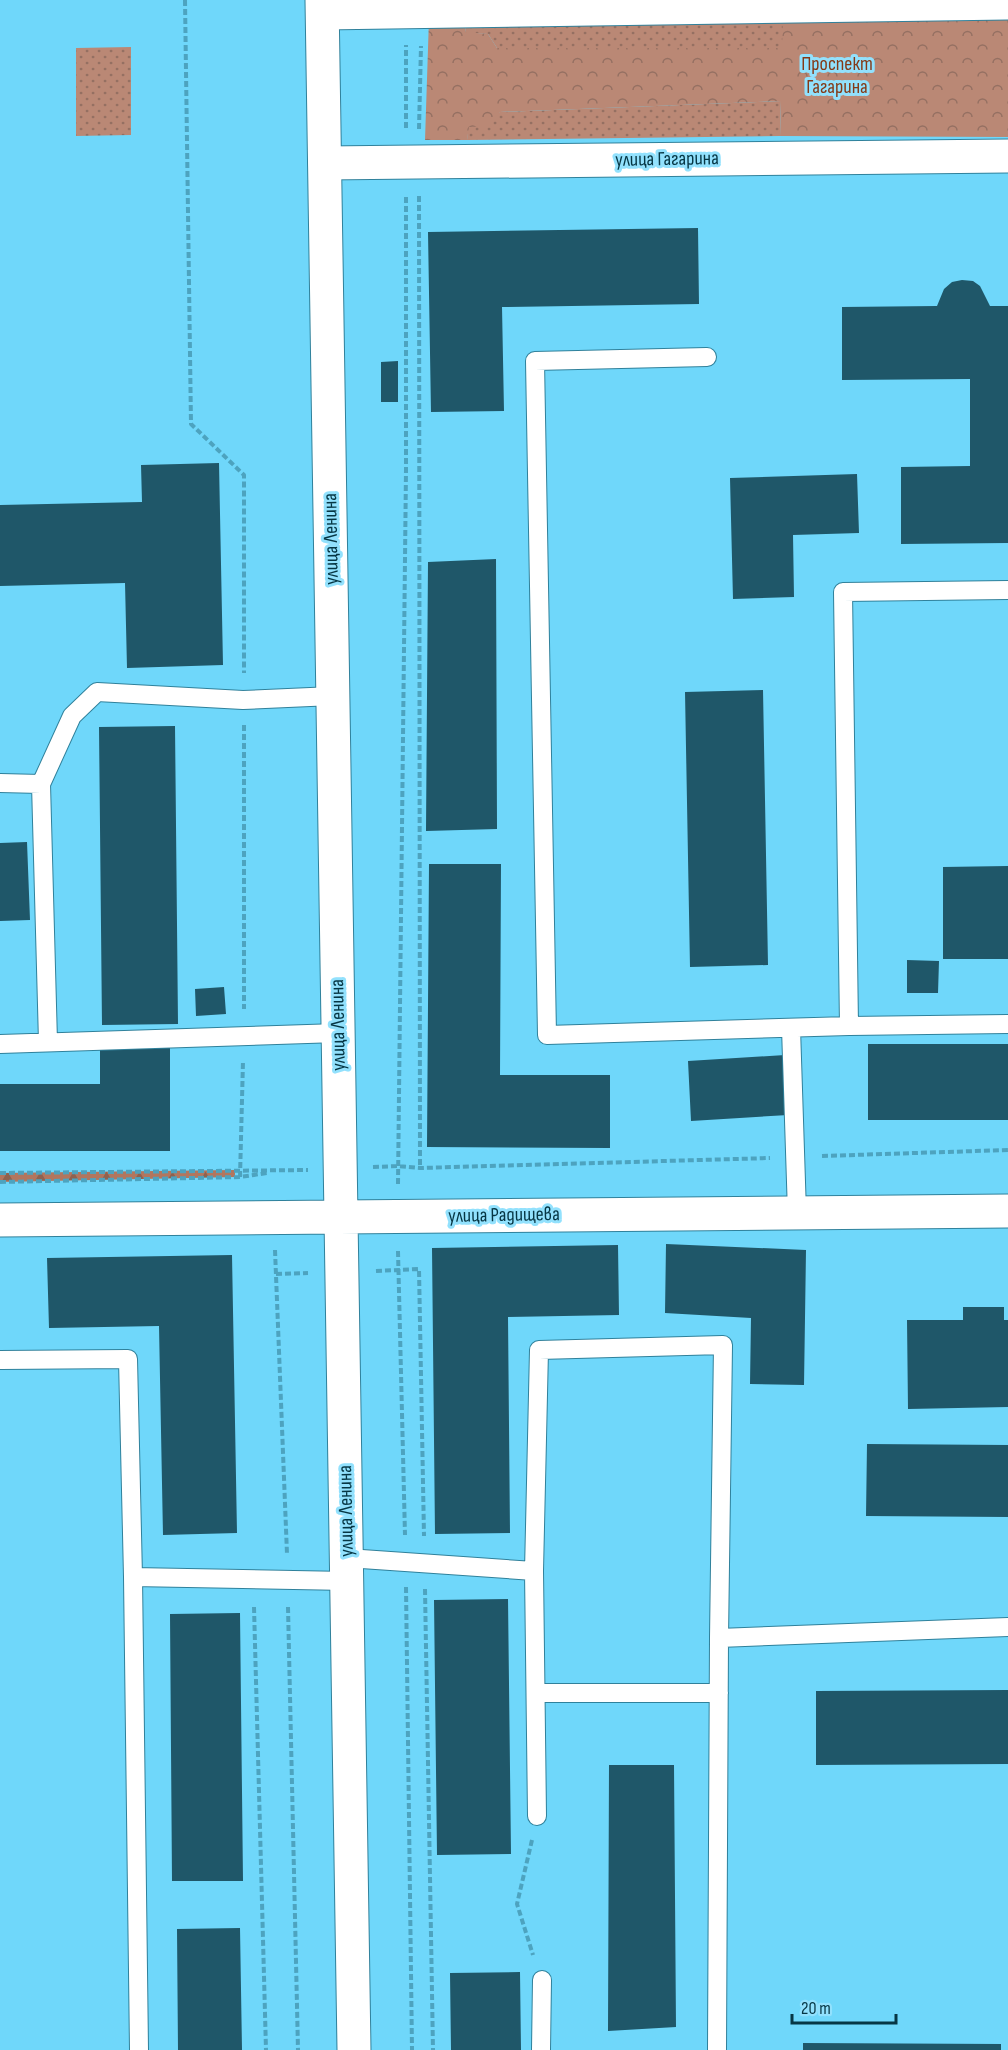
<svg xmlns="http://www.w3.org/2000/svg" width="1008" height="2050" viewBox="0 0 1008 2050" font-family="'Sofia Sans Condensed',sans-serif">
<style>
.grass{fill:url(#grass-dots)}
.forest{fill:url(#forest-firs)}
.park{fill:url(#park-crowns)}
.building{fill:#1f5769}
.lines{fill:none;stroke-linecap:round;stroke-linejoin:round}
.lane-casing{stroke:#30819b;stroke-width:20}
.street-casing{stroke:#30819b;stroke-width:35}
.secondary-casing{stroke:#30819b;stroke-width:35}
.path{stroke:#4da3bf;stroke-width:4;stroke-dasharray:6 3;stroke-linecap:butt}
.lane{stroke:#fff;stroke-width:18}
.street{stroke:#fff;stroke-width:33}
.secondary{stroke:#fff;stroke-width:33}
.labels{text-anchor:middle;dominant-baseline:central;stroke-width:6;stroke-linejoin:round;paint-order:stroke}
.park-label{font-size:20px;fill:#843916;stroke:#92e1fd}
.street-label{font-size:20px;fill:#063644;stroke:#92e1fd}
</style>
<defs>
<pattern id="grass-dots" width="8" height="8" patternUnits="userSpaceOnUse" patternTransform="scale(1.5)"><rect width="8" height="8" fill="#ba8875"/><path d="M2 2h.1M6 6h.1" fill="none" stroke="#957062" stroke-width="1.8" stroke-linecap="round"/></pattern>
<pattern id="forest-firs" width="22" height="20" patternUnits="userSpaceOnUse" patternTransform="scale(1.5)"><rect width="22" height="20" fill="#b2765e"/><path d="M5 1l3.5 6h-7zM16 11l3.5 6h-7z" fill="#8f624f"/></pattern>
<pattern id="park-crowns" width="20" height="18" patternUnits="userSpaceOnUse" patternTransform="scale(1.5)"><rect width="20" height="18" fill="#ba8875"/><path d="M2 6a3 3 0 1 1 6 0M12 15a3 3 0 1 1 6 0" fill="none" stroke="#957062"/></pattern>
</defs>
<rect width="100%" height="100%" fill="#6fd7fa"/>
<path class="grass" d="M783,15V48H497L488,34L465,33L466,19Z
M131,47V135L76,136V48Z
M781,101L780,136L467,140L468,127L500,112Z"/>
<path class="forest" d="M235,1170V1177L0,1182V1173Z"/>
<path class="park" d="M783,15H1008V137L780,136L781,101L500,112L490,126L469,127L467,140H425L429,18L466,19L465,32L488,34L497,48H782Z"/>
<path class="building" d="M698,228L699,304L502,307L504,411L431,412L428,232Z
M962,280L973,281L980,286L990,306H1008V543L901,544V467L970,466V379L842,380V307L937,306L944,289L952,282Z
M398,361V402H381V362Z
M219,463L223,665L127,668L125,583L0,586V505L142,502L141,465Z
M857,474L859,533L793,535L794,597L733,599L730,478Z
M496,559L497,829L426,831L428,562Z
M763,690L768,965L690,967L685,692Z
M175,726L178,1024L102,1025L99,727Z
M27,842L30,920L0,921V843Z
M429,864H501L500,1075H610V1148L427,1147Z
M1008,866V959H943V867Z
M907,960L939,961L938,993H907Z
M224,987L226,1014L196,1016L195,989Z
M868,1044H1008V1120H868Z
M100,1048H170V1151H0V1084H100Z
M785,1055L788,1115L691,1121L688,1061Z
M666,1244L806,1250L804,1385L750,1384L751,1318L665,1313Z
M618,1245L619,1315L508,1317L510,1533L435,1534L432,1248Z
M232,1255L237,1533L163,1535L159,1326L49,1328L47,1258Z
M963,1307H1004V1320H1008V1407L908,1409L907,1320H963Z
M867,1444L1008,1445V1517L866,1516Z
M508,1599L511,1854L437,1855L434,1600Z
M240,1613L243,1881H172L170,1614Z
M1008,1690V1764L816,1765V1691Z
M609,1765H674L676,2027L608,2031Z
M240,1928L242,2050H178L177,1929Z
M520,1972L521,2050H451L450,1973Z
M803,2043L1001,2044V2050H803Z"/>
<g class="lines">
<g class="lane-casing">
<path id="lane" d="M707,357L535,361L547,1035L849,1026
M1008,590L843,592L849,1026L1008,1024
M0,783L41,784L72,716L97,692L243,700L333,696
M41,784L48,1042
M791,1028L797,1213
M0,1044L338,1033
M0,1360L128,1359L133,1577
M347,1558L534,1571L539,1350L723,1345L719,1638L1008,1627
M534,1571L537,1816
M536,1693H719
M139,2050L133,1577L347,1581
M541,2050L542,1980
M717,2050L719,1638"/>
</g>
<g class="street-casing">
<path id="street" d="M323,13L1008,3
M325,163L1008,156"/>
</g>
<g class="secondary-casing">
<path id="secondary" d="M322,0L354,2050
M0,1220L1008,1211"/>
</g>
<path class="path" d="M185,0L191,424L244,475V673
M406,128V45
M419,129L421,46
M419,196L420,1168
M244,725V1009
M822,1156L1008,1150
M373,1167L398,1166L420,1168L770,1158
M0,1173L308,1170
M240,1177L243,1061
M0,1182L240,1177L267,1173
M398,1184L406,470V195
M275,1250L287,1554
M398,1251L405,1535
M376,1271L419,1269L424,1536
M276,1274L308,1273
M406,1587L412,2050
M425,1589L433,2050
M254,1607L266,2050
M288,1607L298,2050
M532,1840L517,1904L533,1955"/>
<use href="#lane" class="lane"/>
<use href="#street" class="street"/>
<use href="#secondary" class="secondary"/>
</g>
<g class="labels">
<g class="park-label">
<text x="837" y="64">Проспект<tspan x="837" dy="23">Гагарина</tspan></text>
</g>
<g class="street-label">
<text transform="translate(667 159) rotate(-1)">улица Гагарина</text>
<text transform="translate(331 539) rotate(-91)">улица Ленина</text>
<text transform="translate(338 1025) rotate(-91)">улица Ленина</text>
<text transform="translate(504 1215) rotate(-1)">улица Радищева</text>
<text transform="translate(346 1511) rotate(-91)">улица Ленина</text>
</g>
</g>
<path d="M792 2014v9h104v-9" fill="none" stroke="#063644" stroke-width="3"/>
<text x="801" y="2014" font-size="18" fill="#063644" stroke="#92e1fd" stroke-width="4.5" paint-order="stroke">20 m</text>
</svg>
